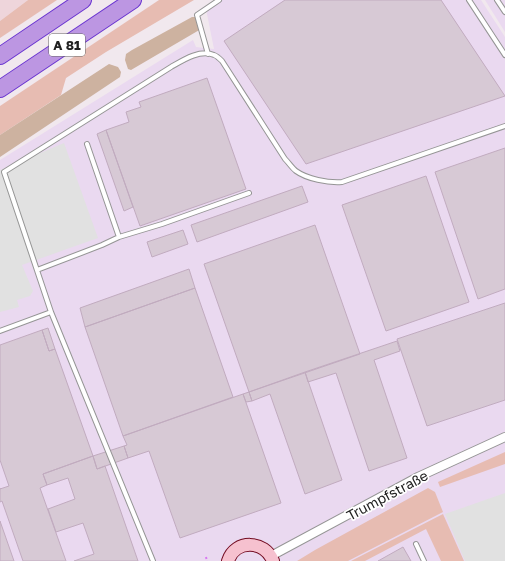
<svg xmlns="http://www.w3.org/2000/svg" width="505" height="561" viewBox="0 0 505 561" font-family="'Golos Text',sans-serif">
<style>
.commercial{fill:#ead9f0}
.farmland{fill:#eed5db}
.grass{fill:#e7bcb2}
.forest{fill:#cdb2a0}
.parking{fill:#e1e1e1}
.building{fill:#d7c9d5;stroke:#c1abbf}
.lines{fill:none;stroke-linecap:round;stroke-linejoin:round}
.lane-casing{stroke:#959595;stroke-width:6}
.street-casing{stroke:#959595;stroke-width:10}
.secondary-casing{stroke:#730c22;stroke-width:14}
.highway-casing{stroke:#6934d0;stroke-width:18}
.path{stroke:#d879f1;stroke-width:2;stroke-dasharray:2 2;stroke-linecap:butt}
.lane{stroke:#fff;stroke-width:4}
.street{stroke:#fff;stroke-width:8}
.secondary{stroke:#f6c1cf;stroke-width:12}
.highway{stroke:#bc96e2;stroke-width:16}
.labels{text-anchor:middle;dominant-baseline:central;stroke-width:3.5;stroke-linejoin:round;paint-order:stroke}
.shield{fill:#fff;stroke:#646464;stroke-width:1}
.shield-label{font-size:13px;font-weight:bold;fill:#212121}
.street-label{font-size:14px;fill:#212121;stroke:#fff}
</style>
<rect width="100%" height="100%" fill="#f1e8ee"/>
<path class="commercial" d="M221,0H481L505,37V561H0V160L193,40L196,47L214,49L206,9Z
M485,0H505V32Z"/>
<path class="farmland" d="M0,0H28L0,21Z"/>
<path class="grass" d="M28,0H57L0,38V21Z
M159,0H194L106,52L66,78L61,95L0,135V106Z
M505,452V464L440,487L438,482Z
M428,488L435,492L443,512L348,561H297L315,550Z
M443,514L464,561H441L426,529L365,561H351Z"/>
<path class="forest" d="M192,17H195L199,19L201,29L131,70L128,69L125,60L126,54L132,50Z
M109,64L118,67L121,72L120,77L0,157V135Z"/>
<path class="parking" d="M64,143L98,238L22,265L33,291L30,296L17,300L19,307L0,312V170Z
M505,493V561H465L445,514Z"/>
<path class="building" d="M285,0H441L505,96L306,164L224,41Z
M207,78L246,189L140,226L106,130L129,122L126,112L141,107L139,102Z
M106,130L133,207L124,211L97,134Z
M505,148V289L478,299L435,172Z
M426,176L469,302L386,331L342,205Z
M302,186L308,202L197,242L191,225Z
M315,225L360,354L249,392L204,264Z
M183,230L188,244L152,257L147,242Z
M189,269L195,288L85,327L80,308Z
M195,288L233,397L123,436L85,327Z
M505,303V400L427,426L397,339Z
M48,328L55,349L49,351L42,330Z
M42,330L49,351L55,349L93,456L43,474L47,485L40,488L66,561H23L2,501L0,502V488V489L9,486L0,460V345Z
M397,341L400,351L374,360L407,458L369,471L336,373L308,382L305,372Z
M305,372L342,480L305,494L270,394L252,401L249,392Z
M249,392L252,401L246,402L243,394Z
M243,394L281,503L180,538L149,451L128,458L124,446L127,445L123,436Z
M124,446L128,458L97,469L93,456Z
M93,456L97,469L105,466L138,561H74L94,554L83,523L56,532L48,509L75,499L68,478L47,485L43,474Z
M0,521L14,561H0Z
M403,547L411,561H378Z"/>
<g class="lines">
<g class="lane-casing">
<path id="lane" d="M469,0L505,55
M497,0L505,12
M208,54L197,15L219,0
M87,144L119,237
M37,270L102,245L119,237L162,224L249,193
M51,312L153,561
M0,331L51,312L4,172L171,67C183,60 200,49 214,55C217,56 220,59 222,61L285,159C289,163 292,168 296,171C307,179 328,183 342,182L505,126
M416,544L424,561"/>
</g>
<g class="street-casing">
<path id="street" d="M271,556L418,477L505,437"/>
</g>
<g class="secondary-casing">
<path id="secondary" d="M228,561C235,539 265,540 273,561"/>
</g>
<g class="highway-casing">
<path id="highway" d="M0,56L83,0
M0,89L133,0"/>
</g>
<path class="path" d="M206,557L207,561"/>
<use href="#lane" class="lane"/>
<use href="#street" class="street"/>
<use href="#secondary" class="secondary"/>
<use href="#highway" class="highway"/>
</g>
<g class="labels">
<rect class="shield" x="49" y="34" width="36" height="22" rx="3"/>
<g class="shield-label">
<text x="67" y="45">A 81</text>
</g>
<g class="street-label">
<text transform="translate(387 495) rotate(-28)">Trumpfstraße</text>
</g>
</g>
</svg>
